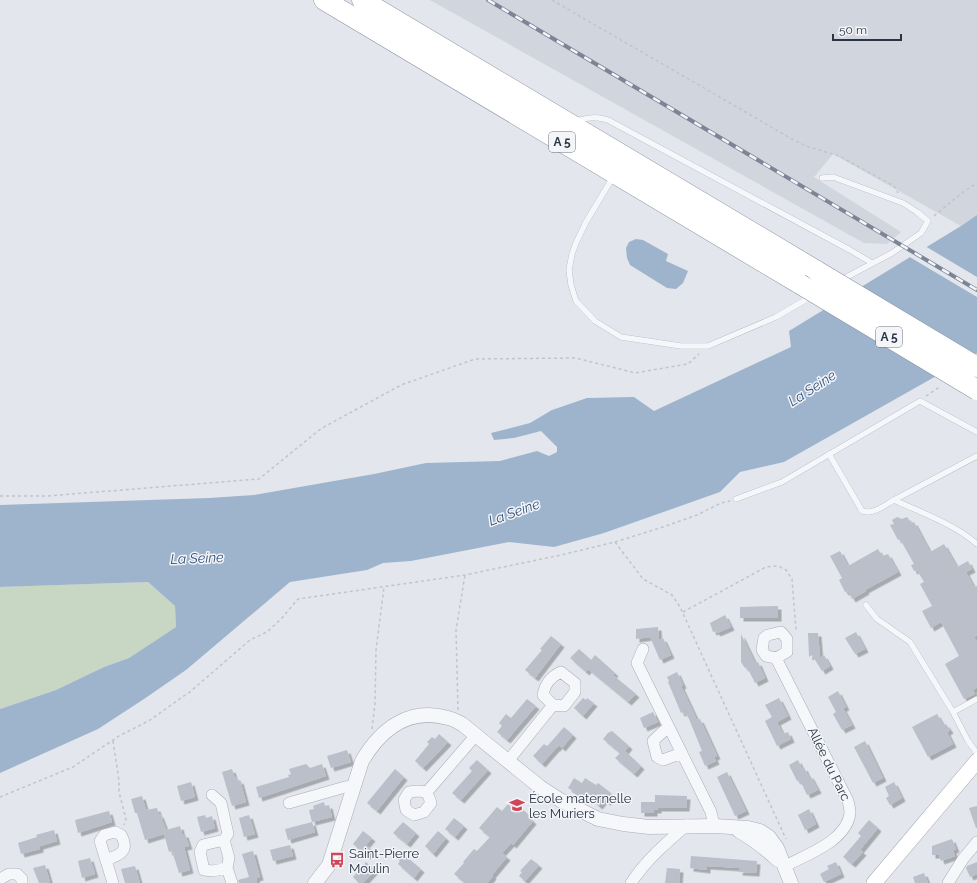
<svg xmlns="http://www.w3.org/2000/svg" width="977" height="883" viewBox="0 0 977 883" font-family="Raleway,sans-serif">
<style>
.built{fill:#d1d5de}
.green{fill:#c8d6c4}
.water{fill:#9eb4cc}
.pier{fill:#e3e6ec}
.building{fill:#babfc9;filter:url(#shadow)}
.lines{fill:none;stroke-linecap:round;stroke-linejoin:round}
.service-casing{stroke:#a8adb6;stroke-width:6}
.minor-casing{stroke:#a8adb6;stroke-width:12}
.tertiary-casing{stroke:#a8adb6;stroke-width:15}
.secondary-casing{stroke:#a8adb6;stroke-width:16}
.motorway-casing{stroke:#8a93a3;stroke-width:21}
.path{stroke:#c1c4cb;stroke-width:1.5;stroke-dasharray:3 3;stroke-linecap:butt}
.service{stroke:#f6f7fa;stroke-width:5.5}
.minor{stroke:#f6f7fa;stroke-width:11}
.tertiary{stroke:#f6f7fa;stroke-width:14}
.secondary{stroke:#fff;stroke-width:15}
.motorway{stroke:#fff;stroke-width:20}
.rail-casing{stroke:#7c8596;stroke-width:4}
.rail{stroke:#f3f5f9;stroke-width:2.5;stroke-dasharray:8;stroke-linecap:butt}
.motorway-bridge-casing{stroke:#8a93a3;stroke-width:21;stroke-linecap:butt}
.motorway-bridge{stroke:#fff;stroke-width:20}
.labels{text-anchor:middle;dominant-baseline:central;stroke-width:3;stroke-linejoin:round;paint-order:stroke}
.shield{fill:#f3f5f9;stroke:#666e7a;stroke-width:1}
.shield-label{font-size:12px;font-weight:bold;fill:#2a3444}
.street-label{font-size:13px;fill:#2a3444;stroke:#f3f5f9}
.poi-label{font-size:13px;fill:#2a3444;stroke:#f3f5f9;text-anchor:start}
.water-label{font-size:14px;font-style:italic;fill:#33527a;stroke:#f3f5f9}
</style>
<defs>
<filter id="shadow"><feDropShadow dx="3.5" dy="3.5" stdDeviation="0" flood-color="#0004"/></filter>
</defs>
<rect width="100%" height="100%" fill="#e3e6ec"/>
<path class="built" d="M430,0H977V215L961,226L833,154L814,177L901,232L887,244L864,243Z"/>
<path class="green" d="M148,582L175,606L176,627L129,658L104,667L56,690L0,709V587Z"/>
<path class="water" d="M977,215V353L784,462L740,472L720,492L604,533L554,547L509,542L411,561L383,563L367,570L290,582L186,670L144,699L98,729L0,773V709L56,690L104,667L129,658L176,627L175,606L148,582L0,587V505L209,498L254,495L374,474L426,463L500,461L537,451L549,456L557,452V447L541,431L514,438L494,440L491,433L530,423L552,410L587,398L634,397L654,411L791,347L789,331L961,226Z
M636,239L643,240L668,254L666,261L688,271L683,283L676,289L667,288L630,265L627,258L626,248L629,242Z"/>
<path class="pier" d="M925,246L977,277V297L908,256Z"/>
<path class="building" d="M897,517L902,519L907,517L911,523L914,522L930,552L944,544L957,567L968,561L972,569L966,572L974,587L977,586V635L974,637L977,642V687L973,690L975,694L964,699L945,664L959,656L941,622L931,628L922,611L932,606L920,584L924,582L917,570L914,571L911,565L914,564L900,539L898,540L890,525L894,524L892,520Z
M878,549L882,556L888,554L898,572L865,590L866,591L852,599L848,591L845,592L839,580L842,578L830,556L840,551L848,566Z
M778,606V618H740V607Z
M725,615L731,627L717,633L716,631L713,632L710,623Z
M658,627L659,640L663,638L671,655L660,660L650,637L636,639V629Z
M856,632L865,649L855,654L845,638Z
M808,633H818L820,658L824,655L830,666L822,671L812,655L809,657Z
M741,634L755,663L758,662L765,678L755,683L747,667L745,668L741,662Z
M551,636L561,644L535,678L525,670L542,650L540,649Z
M579,649L591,660L595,655L615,673L613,675L636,694L628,702L588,669L586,672L570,658Z
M677,672L683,685L681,686L697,720L700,719L717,756L714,757L716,761L705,766L699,752L702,751L687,714L685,715L684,712L681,713L668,682L669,681L667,677Z
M838,691L846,707L843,708L852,725L842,730L833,714L836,712L828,697Z
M583,698L586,700L587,698L594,703L583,716L574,708Z
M779,698L788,716L777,722L783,734L788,732L791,739L777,746L765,721L772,717L765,705Z
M527,699L536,706L507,740L497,732L502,726L499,723L506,714L511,718Z
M653,712L658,722L644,728L640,718Z
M937,714L943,725L946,724L950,730L947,732L953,744L928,757L912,727Z
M564,727L573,735L562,748L559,745L557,748H556L542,764L533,756L544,744L547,746L550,743Z
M612,731L629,746L625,751L641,766L634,774L615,758L620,753L603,739L608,733Z
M439,734L448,742L423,768L415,761L429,744L427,742L432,737L435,739Z
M865,741L883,778L873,783L854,747Z
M347,750L351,762L331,768L327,756Z
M477,760L488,770L461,800L452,793L472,771L469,768Z
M798,760L802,769L804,767L808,776L810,775L818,790L807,795L800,780L797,781L789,765Z
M306,764L310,768L322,764L326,776L259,798L256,787L289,777L288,775L291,774L289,769Z
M232,769L235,778L237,777L238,781L240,780L246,802L232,806L222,772Z
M395,769L404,777L377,811L367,803Z
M727,772L746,811L735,816L717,777Z
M574,778L582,783L585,778L596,785L598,783L611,793L610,794L612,796L607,802L604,800L599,806L585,794L583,797L568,788Z
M191,782L195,797L181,801L177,786Z
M894,782L902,798L890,805L886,798L889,796L885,787Z
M655,795L687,796L686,808H658V810H654V813H641V802H655Z
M142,796L146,810L157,808L159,815L160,814L166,830L180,826L182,834H185L189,846L184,847L190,870L179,873L172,851L169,852L164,834L145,840L137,813H135L131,799Z
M324,802L325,806L329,805L332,817L312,822L309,810L314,809L313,806Z
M508,804L517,812L521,808L528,814L527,815L533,821L513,845L511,843L502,853L507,857L492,875L493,876L487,883H465L454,874L464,863L463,862L474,849L477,851L490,837L479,828L497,807L502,811Z
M977,806V828H976L969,808Z
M809,809L816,824L805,830L798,815Z
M109,811L112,822L78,833L75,820Z
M205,815L206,818L212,816L215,828L201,832L197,817Z
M249,815L255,834L244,837L239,818Z
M454,818L464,826L455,837L445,829Z
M869,820L878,828L860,850L863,852L852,864L843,857L861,836L858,833Z
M312,822L315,832L288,840L285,829Z
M403,822L416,833L407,844L393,833Z
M54,830L57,841L40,846V849L21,854L18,843L37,837L36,835Z
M363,831L372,838L366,845L372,850L367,856L353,844Z
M438,831L446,838L433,854L425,846Z
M952,839L956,849L953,850L955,856L941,861L939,855H932V846Z
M290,845L293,856L273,861L270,850Z
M253,851L260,877L256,878L257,883H239L238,880L249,877L242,854Z
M403,854L421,869L414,878L398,864L400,861L398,860Z
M691,856L757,861L756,873L739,872L740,868L707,866V870L690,868Z
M90,858L95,874L82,878L78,861Z
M531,859L539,865L525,881L519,876L522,872L520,871Z
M366,862L375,870L363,883H359L353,877Z
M836,862L841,874L824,882L820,874L829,869L827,866Z
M977,862V874L970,877L966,868L967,866Z
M45,865L50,882L39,883L33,868Z
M135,866L140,883H125L121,869Z
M667,868L680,869L679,883H665Z
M924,873L928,883H915L913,877Z"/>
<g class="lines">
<g class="service-casing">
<path id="service" d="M576,121C587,118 596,116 608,120L850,250L872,263
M613,177L586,222L576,243L572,254L569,270L571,285L576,301L595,321L621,337L681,346H708L776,317L812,296
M822,178L833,177L903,203L917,212L928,221L921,233L892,253L841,280
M829,454L862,511C873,515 885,505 894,500
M977,456L894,500C922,513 954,524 977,544
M736,499L782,482L920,401L977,432
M866,605L877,619L910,642L953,712
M977,699L953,712L968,741L977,753"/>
</g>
<g class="minor-casing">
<path id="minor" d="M643,649L637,663L711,812L714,826
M776,658L787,652V639L781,632L768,635L764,638L762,650L766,656L776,658L848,801C849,805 850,810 850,813C847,841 806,855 785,866
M561,672L575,683V692L564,706L553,705L543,695C545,684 550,677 561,672Z
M668,727L653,741L657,757L663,760L682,753
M508,761L553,705
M417,791L427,792L431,803L424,812L414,815L406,810L404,800L409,792Z
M427,792L476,735
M212,795L221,803L228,834L224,840L229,858L227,868L232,883
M289,803L345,787L354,786
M224,840L203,845L200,852L204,870L213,871L227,868
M106,860C120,855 130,851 121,835L115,832L104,835L100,841L113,883
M0,879L9,874H17L22,879V883
M631,883C646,860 666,843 687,825
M948,883L963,859L977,842"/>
</g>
<g class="tertiary-casing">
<path id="tertiary" d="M739,831C754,839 766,849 778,860
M315,883L329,865L362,761C381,729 409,707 448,718C453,719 458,722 462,724L540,787L560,800L598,819L623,824L649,827L714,826L748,828L760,831L769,837L777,848L791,883"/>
</g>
<g class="secondary-casing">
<path id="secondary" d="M874,883L977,761"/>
</g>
<g class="motorway-casing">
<path id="motorway" d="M324,0L800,284
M362,0L817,271"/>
</g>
<path class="path" d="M552,0L792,139L806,146L839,156L894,186L898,193
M934,216L963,192L977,183
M926,396L941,386
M0,496H47L259,479L318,431L324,427L401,385L475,359L576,358L635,373L688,364L699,354
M615,542L643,579L672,595L680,607L786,839
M683,612L766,567L778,566L786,570L792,579L796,630L794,632
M458,710L456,630L465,575
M372,729L375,704L376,650L384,587
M113,741L119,781V792L126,819L124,825
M0,797L73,767L119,736L150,720L191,691L250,640L267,632L281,619L298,599L465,575L561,555L615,542L660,528L697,515L721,503L730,501"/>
<use href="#service" class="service"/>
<use href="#minor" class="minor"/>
<use href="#tertiary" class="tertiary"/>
<use href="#secondary" class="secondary"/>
<use href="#motorway" class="motorway"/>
<g class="rail-casing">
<path id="rail" d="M488,0L977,290"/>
</g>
<use href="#rail" class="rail"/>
<g class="motorway-bridge-casing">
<path id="motorway-bridge" d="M817,271L977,367
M800,284L977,390"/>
</g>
<use href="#motorway-bridge" class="motorway-bridge"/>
</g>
<defs>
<g id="school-bare" transform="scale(1.2)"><path d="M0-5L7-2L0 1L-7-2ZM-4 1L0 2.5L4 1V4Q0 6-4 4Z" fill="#d1475a" stroke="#f3f5f9" stroke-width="2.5" paint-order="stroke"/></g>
<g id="bus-bare" transform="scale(1.2)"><path d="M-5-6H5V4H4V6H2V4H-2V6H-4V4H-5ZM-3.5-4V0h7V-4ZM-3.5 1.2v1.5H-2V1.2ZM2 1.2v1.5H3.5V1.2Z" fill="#d1475a" stroke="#f3f5f9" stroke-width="2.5" paint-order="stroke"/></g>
</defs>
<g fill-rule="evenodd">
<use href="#school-bare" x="517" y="805"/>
<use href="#bus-bare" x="337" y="860"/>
</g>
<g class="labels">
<g class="shield">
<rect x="549" y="132" width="26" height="20" rx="3"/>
<rect x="876" y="327" width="26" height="20" rx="3"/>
</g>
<g class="shield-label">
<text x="562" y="142">A 5</text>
<text x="889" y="337">A 5</text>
</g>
<g class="street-label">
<text transform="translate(829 764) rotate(64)">Allée du Parc</text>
</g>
<g class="poi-label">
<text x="529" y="798">École maternelle<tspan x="529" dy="15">les Muriers</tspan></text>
<text x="349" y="853">Saint-Pierre<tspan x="349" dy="15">Moulin</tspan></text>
</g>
<g class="water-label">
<text transform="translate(812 388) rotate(-33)">La Seine</text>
<text transform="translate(514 512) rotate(-20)">La Seine</text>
<text transform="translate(197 558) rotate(-2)">La Seine</text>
</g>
</g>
<path d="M833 34v6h68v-6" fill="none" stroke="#2a3444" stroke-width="2"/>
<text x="839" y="34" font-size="12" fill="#2a3444" stroke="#f3f5f9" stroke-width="3" paint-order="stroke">50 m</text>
</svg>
